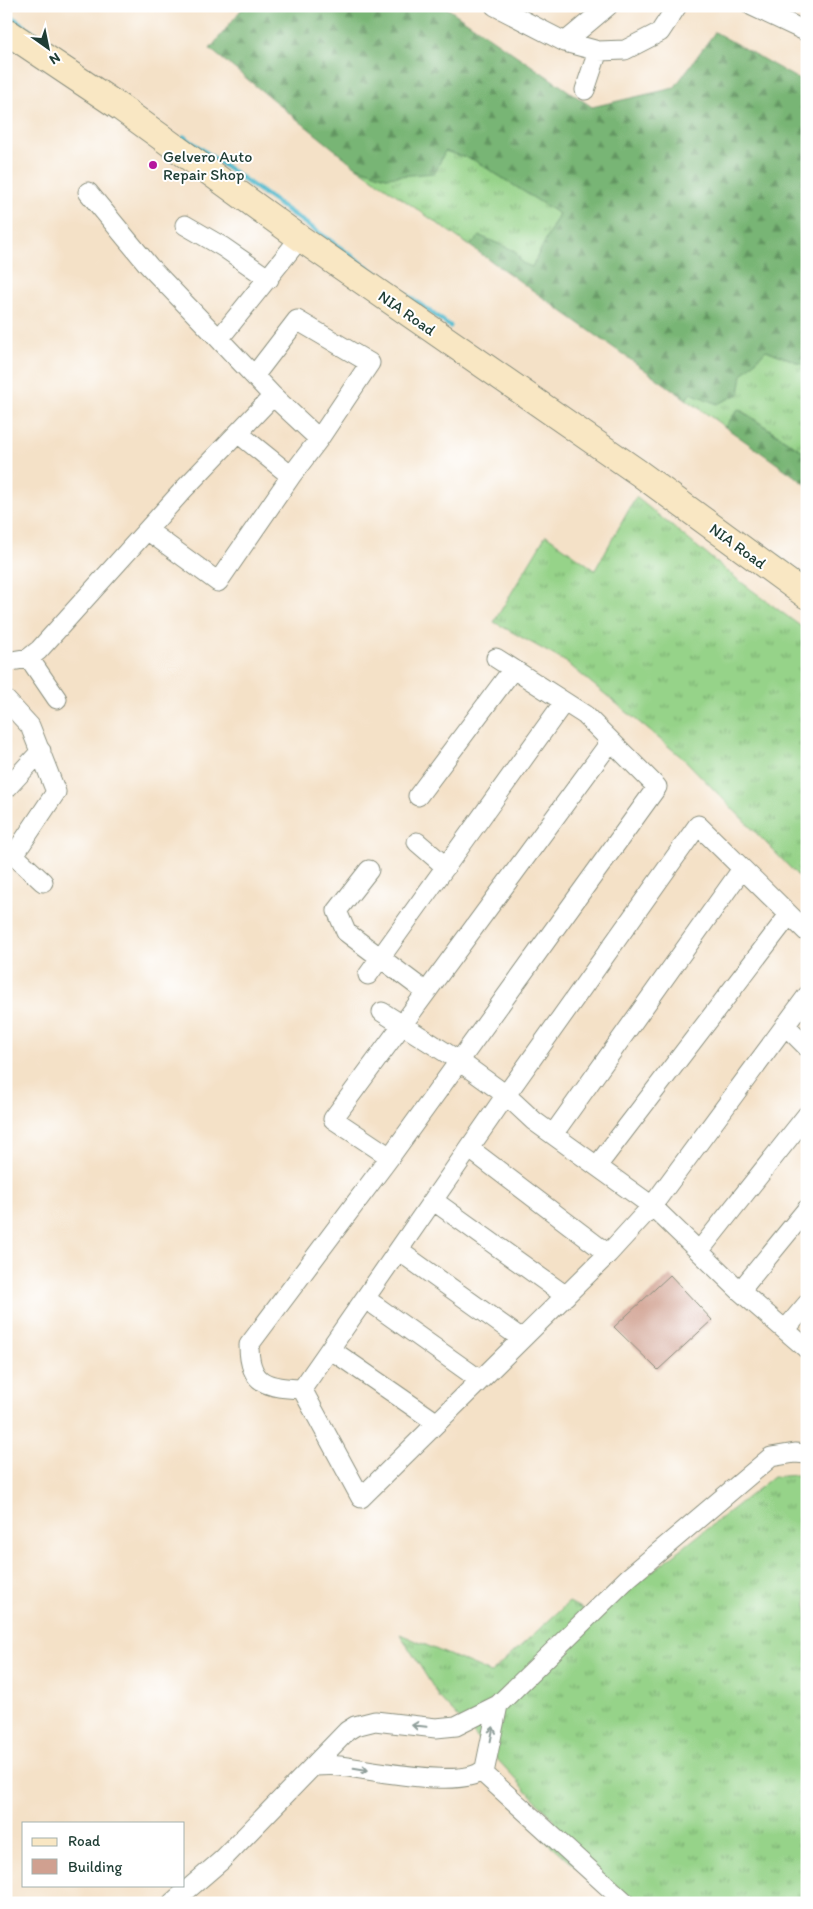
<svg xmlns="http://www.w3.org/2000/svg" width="813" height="1909" viewBox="0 0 813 1909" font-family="Itim,sans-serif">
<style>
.grass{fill:url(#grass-tufts);stroke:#5a885e}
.forest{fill:url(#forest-firs);stroke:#4c7954}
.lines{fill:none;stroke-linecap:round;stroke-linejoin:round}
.stream{stroke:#50bacd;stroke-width:5}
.building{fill:#d0a090}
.street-casing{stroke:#8a8f7e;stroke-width:21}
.secondary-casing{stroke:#8a8f7e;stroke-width:28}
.street{stroke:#fff;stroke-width:19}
.secondary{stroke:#f9e7c3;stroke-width:26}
.oneway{stroke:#8f9e9a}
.poi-dot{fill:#b5179e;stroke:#fff;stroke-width:2}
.labels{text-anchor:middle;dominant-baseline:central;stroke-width:4;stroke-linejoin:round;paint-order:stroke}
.poi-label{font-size:16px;fill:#1f3d34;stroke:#fff;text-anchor:start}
.street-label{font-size:16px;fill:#1f3d34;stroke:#fff}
</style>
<defs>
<pattern id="grass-tufts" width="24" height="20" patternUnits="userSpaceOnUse" patternTransform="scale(1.25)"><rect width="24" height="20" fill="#96d389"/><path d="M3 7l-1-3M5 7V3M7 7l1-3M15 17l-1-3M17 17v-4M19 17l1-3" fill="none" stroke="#7aac71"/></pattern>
<pattern id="forest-firs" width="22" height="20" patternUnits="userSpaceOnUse" patternTransform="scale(1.25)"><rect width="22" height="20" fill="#78b575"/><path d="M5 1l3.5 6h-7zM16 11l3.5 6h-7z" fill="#629461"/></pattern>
</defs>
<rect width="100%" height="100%" fill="#fff"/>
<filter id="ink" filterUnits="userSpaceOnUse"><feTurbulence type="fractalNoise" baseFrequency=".02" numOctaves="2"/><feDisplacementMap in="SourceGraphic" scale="10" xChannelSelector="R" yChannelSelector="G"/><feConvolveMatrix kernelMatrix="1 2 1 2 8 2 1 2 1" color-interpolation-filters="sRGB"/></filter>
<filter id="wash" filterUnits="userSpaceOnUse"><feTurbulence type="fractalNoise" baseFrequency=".0096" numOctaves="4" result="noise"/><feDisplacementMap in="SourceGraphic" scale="20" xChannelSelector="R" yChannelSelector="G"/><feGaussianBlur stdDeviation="1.12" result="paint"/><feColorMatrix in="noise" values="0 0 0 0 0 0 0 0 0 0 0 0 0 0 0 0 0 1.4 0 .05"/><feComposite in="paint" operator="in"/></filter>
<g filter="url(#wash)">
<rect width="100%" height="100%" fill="#f4e1c7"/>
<path class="grass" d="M445,151L474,160L559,214L532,267L522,264L515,251L480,236L470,246L355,166L386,177Z
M766,350L807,366V454L739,409L725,427L686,399L690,393L742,375Z
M636,497L737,579L807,631V885L685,760L566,662L494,622L546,535L595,570Z
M807,1474V1903H620L543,1839L555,1821L440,1698L400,1634L491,1673L569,1602L596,1616L773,1477Z"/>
<path class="forest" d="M244,6H444L592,107L674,88L715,32L807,84V366L766,350L742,375L739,394L717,404L691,393L686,399L470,246L480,236L515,251L522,263L532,267L559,214L474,160L445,151L435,173L386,177L355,166L210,49Z
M738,409L807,454V485L725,427Z"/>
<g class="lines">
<path class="stream" d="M6,13L69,58
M184,137L450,326
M773,555L807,579"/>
</g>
<g id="blocks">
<path class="building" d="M670,1275L712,1320L658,1370L614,1327Z"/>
</g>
</g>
<g filter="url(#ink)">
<use href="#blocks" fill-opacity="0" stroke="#8a8f7e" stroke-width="1"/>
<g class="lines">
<g class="street-casing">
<path id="street" d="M495,6L565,42L598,51L625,50L660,32L677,6
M752,6L807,32
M565,42L608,6
M585,90L598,51
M88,192L149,266L219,339
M185,225L223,247L269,279
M254,376L297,320L370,363L319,439L291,476
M273,396L319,439
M147,530L218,582L291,476L238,433
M29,658L57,699
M6,662L29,658L39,650L184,489L273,396L219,339L300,238
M6,700L30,726L56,792L14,855
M6,789L41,751
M418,796L513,669
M417,842L446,867
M6,848L43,882
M369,870L337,911L346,932L426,992
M368,975L564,702
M382,1012L459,1061L506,1095L534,1121L652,1206L740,1291L807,1349
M785,1025L807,1047
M554,1133L742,869
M470,1149L608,1254
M390,1157L333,1119L611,741
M597,1166L789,915
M434,1201L566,1296
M700,1250L807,1115
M399,1251L522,1339
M740,1291L807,1209
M366,1299L480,1380
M785,1330L807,1304
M330,1349L437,1423
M302,1389C268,1387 249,1386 249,1345L390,1157L657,787L585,715L496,658
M302,1389L506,1095L698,825L807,932
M302,1389L361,1498L608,1254L652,1206L807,996
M313,1766C322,1766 331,1765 340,1766C368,1769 467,1791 485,1768L498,1705
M482,1772L626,1903
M172,1903L222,1860L347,1731L355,1726L375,1721L436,1728L456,1726L498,1705L628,1578L771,1457L795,1453L807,1454"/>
</g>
<g class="secondary-casing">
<path id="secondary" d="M6,31L121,108L300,238L639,473L807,596"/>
</g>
<use href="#street" class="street"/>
<use href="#secondary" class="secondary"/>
</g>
<defs><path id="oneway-shaft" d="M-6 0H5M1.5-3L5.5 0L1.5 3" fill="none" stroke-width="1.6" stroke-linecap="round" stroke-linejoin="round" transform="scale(1.25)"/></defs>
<g class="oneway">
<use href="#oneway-shaft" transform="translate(419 1726) rotate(-174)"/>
<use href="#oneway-shaft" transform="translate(492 1734) rotate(-79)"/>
<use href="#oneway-shaft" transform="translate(361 1769) rotate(9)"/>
</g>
</g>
<circle class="poi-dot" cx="153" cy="165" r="5"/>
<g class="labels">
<g class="poi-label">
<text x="163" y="156">Gelvero Auto<tspan x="163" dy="18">Repair Shop</tspan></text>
</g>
<g class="street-label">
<text transform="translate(407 313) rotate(35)">NIA Road</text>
<text transform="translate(738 546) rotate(36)">NIA Road</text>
</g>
</g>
<rect width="813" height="1909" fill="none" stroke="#fff" stroke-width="25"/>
<rect x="22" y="1822" width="162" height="65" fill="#ffffff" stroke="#a5b1ae"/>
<rect x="32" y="1838" width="25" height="8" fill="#f9e7c3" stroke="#a5b1ae"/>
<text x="68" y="1846" font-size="15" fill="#1f3d34">Road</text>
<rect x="32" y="1859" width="25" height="15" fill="#d0a090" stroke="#a5b1ae"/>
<text x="68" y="1872" font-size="15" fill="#1f3d34">Building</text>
<g transform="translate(48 48) rotate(147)" stroke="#ffffff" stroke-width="4" paint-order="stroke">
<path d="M0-4L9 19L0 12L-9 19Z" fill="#1f3d34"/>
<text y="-8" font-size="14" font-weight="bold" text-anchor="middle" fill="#1f3d34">N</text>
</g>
</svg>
